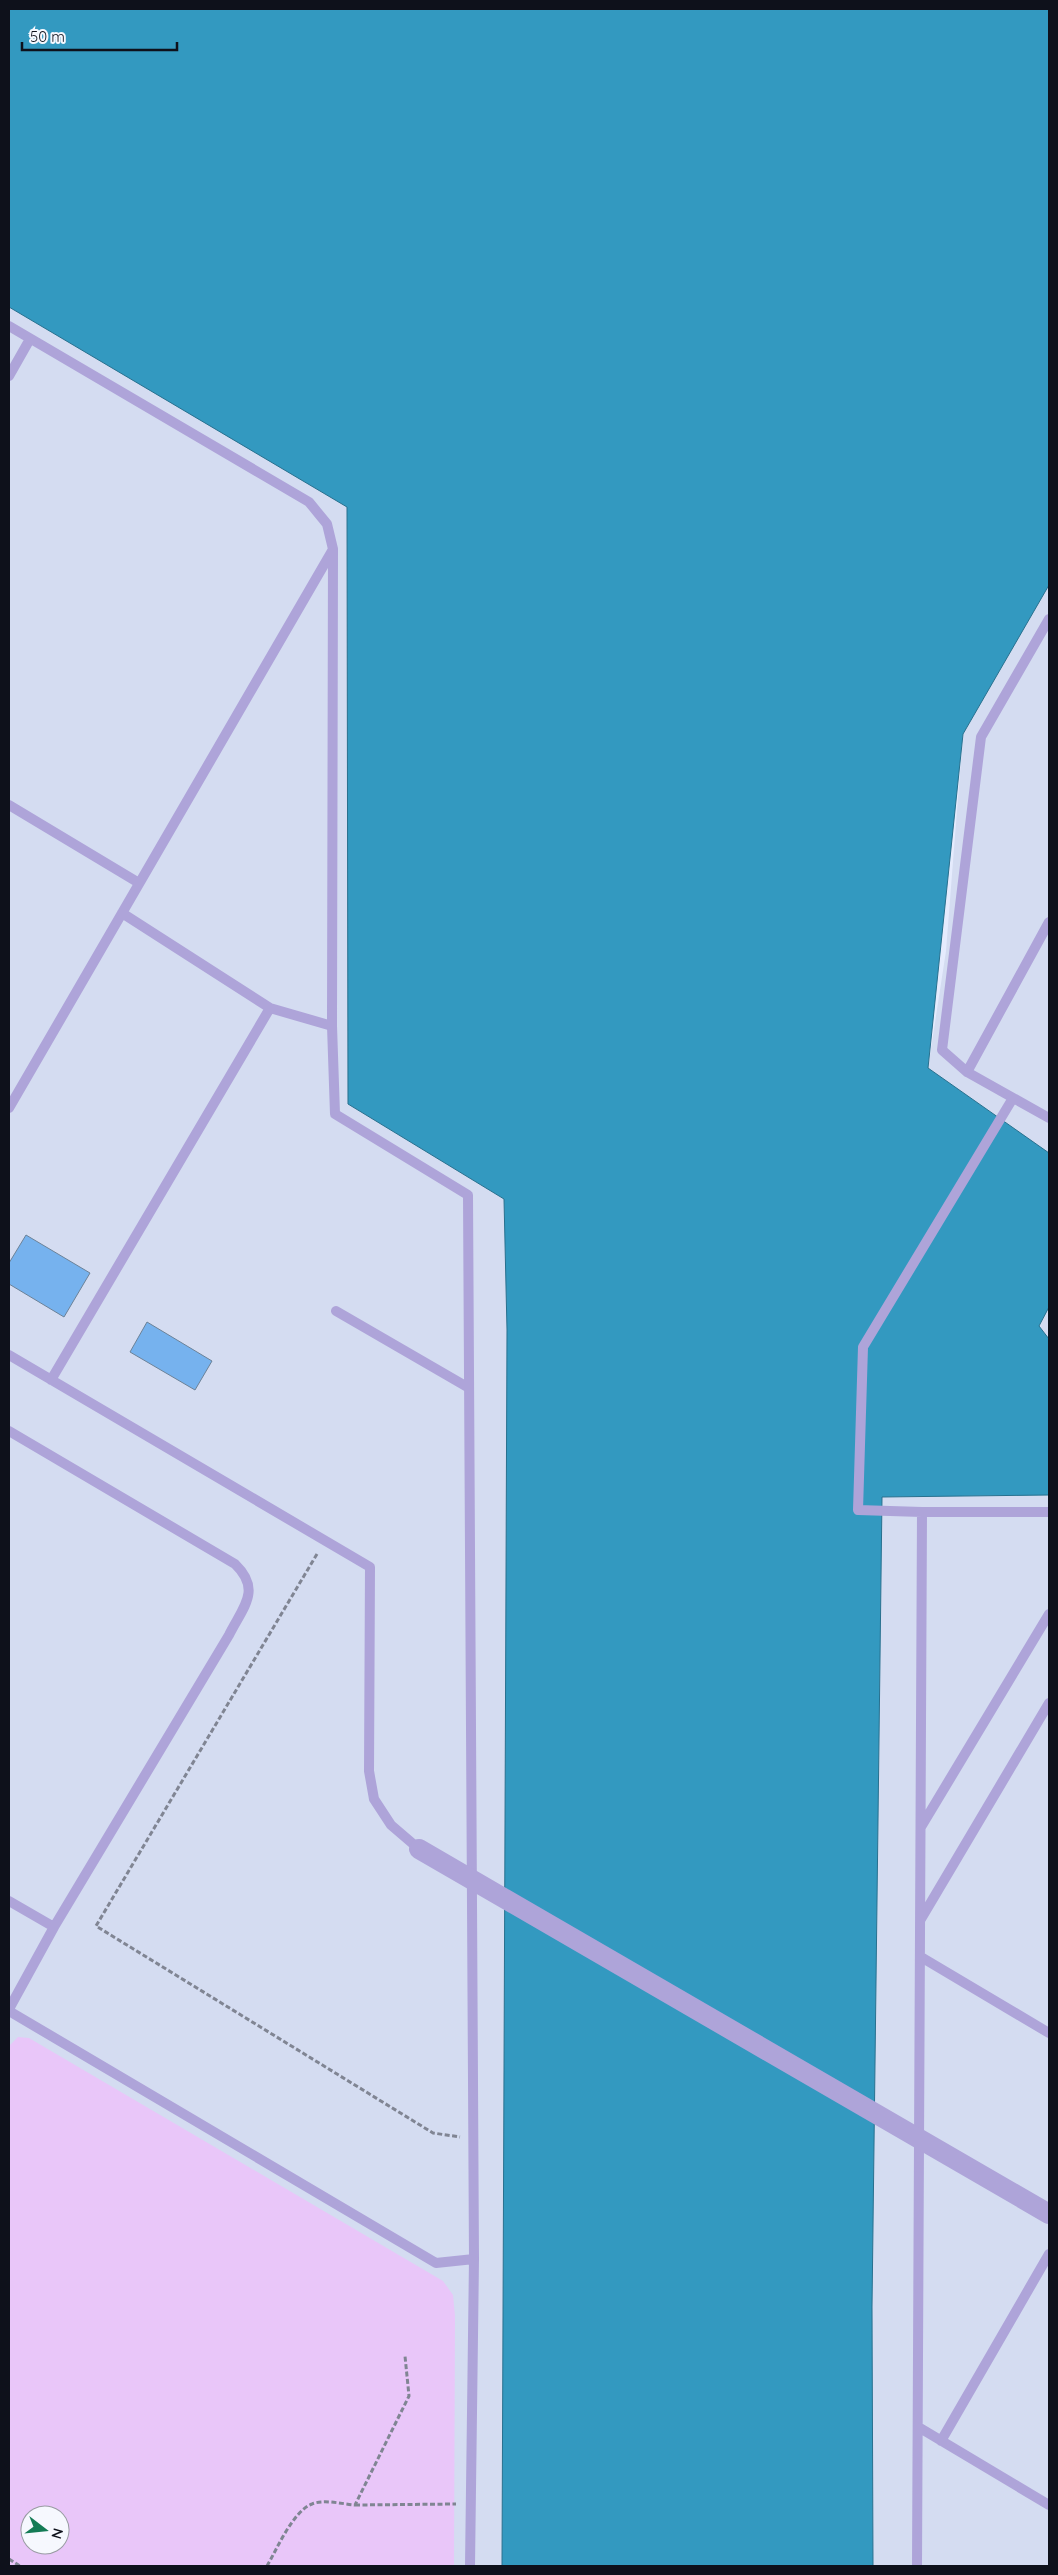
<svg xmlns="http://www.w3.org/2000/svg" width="1058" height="2575" viewBox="0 0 1058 2575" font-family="Quicksand,sans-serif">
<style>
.built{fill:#d4dcf1;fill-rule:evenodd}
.green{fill:#e9c6f9;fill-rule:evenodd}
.water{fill:#3399c0;stroke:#28708e}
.building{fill:#76b2ee;stroke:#6c8298}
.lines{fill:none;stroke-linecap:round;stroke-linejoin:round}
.path{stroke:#808593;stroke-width:3;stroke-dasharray:5 2.5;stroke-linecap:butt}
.lane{stroke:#aea4d9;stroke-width:10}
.street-bridge{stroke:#aea4d9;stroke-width:20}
</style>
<rect width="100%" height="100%" fill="#e5ebfd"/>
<path class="built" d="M9,307L348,507V1104L504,1199L507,1330L502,2566H9ZM30,2515H60V2545H30Z
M1049,585V1153L928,1068L946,951L963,734Z
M1049,1307V1339L1039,1326Z
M1049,1495V2566H873L872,2307L882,1497Z"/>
<path class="green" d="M18,2037L29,2038L443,2281L453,2295L455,2316L454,2566H9V2046ZM30,2515H60V2545H30Z"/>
<path class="water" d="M9,9H1049V585L963,734L928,1068L1049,1153V1307L1039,1326L1049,1339V1495L882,1497L872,2307L873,2566H502L507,1330L504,1199L348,1104L347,507L9,307Z"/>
<path class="building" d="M26,1235L90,1273L64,1317L9,1284V1263Z
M147,1322L212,1361L195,1390L130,1352Z"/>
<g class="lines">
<path class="path" d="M317,1554L96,1926L433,2133L460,2137
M355,2505L456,2504
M9,2559L20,2566
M267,2566C277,2549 293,2511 312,2504C324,2499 342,2504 355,2505L409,2396L405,2356"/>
<path class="lane" d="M9,326L309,502L327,524L333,549L332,1026L335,1114L468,1195L474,2259L470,2566
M9,376L30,339
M1049,619L981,737L942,1050L967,1072L1049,1118
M9,805L139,883
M122,913L270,1008L332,1026
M967,1072L1049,922
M9,1108L332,551
M336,1311L469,1388
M9,1355L370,1567L369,1771L374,1799L391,1825L419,1849
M51,1380L270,1008
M9,1431L235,1564C262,1590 243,1607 229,1635L54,1927L9,2009
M922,1512L858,1510L863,1347L1013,1098
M921,1827L1049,1614
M9,1901L54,1927
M921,1919L1049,1703
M921,1957L1049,2033
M9,2011L436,2263L474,2259
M920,2428L1049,2505
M941,2441L1049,2254
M917,2566L922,1512H1049"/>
<path class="street-bridge" d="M419,1849L1049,2214"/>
</g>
<rect width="1058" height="2575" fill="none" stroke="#0e111b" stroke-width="20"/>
<g transform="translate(45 2530) rotate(106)"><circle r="24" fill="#f6f8fe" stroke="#999ca3"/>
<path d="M0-4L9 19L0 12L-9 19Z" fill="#147b55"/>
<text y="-8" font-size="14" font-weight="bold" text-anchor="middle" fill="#0e111b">N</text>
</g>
<path d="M22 42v8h155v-8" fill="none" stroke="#0e111b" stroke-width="2.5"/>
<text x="30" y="42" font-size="15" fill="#0e111b" stroke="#f6f8fe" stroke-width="4" paint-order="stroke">50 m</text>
</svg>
